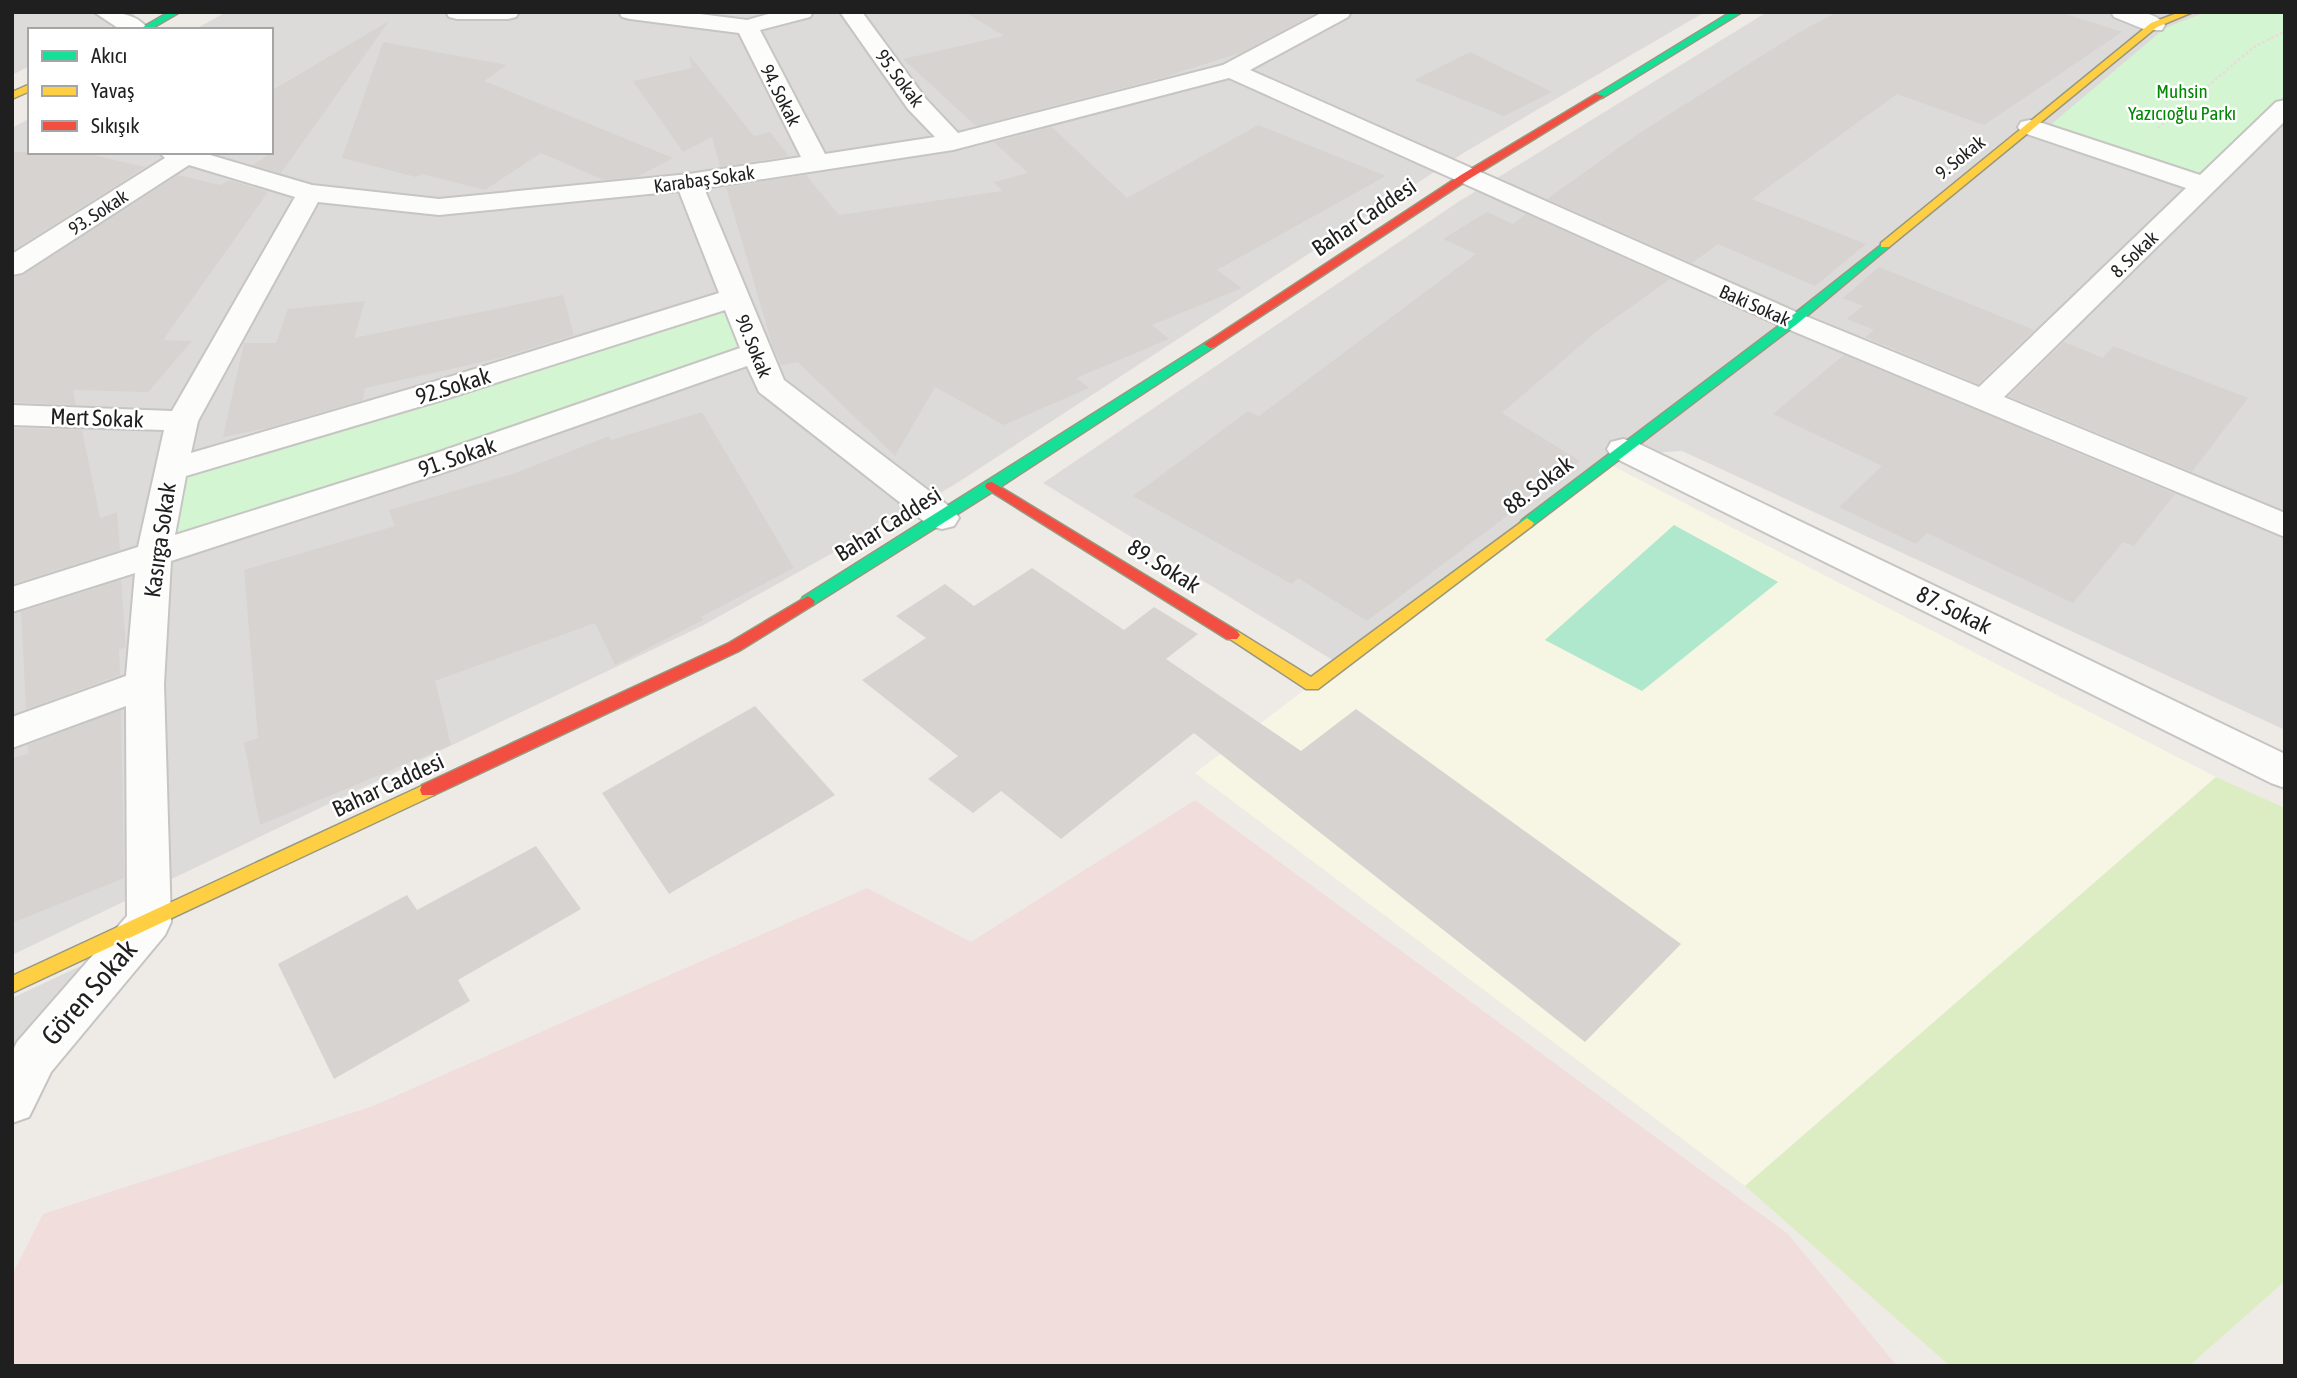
<svg xmlns="http://www.w3.org/2000/svg" width="2297" height="1378" viewBox="0 0 2297 1378" font-family="'Asap Condensed',sans-serif">
<style>
.residential{fill:#dddbd9}
.commercial{fill:#f1dddc}
.education{fill:#f7f5e3}
.grass{fill:#ddedc3}
.park{fill:#d4f5d1}
.pitch{fill:#afe8cc}
.building{fill:#d6d3d0}
.lines{fill:none;stroke-linecap:round;stroke-linejoin:round}
.street-casing{stroke:#c6c5c3;stroke-width:4}
.fast-casing{stroke:#98987e;stroke-width:3}
.slow-casing{stroke:#98987e;stroke-width:3}
.jam-casing{stroke:#98987e;stroke-width:3}
.path{stroke:#ebdad9;stroke-width:2.5;stroke-dasharray:2.5 2.5;stroke-linecap:butt}
.street{fill:#fcfcfb;fill-rule:evenodd}
.fast{fill:#16e098;fill-rule:evenodd}
.slow{fill:#ffcf43;fill-rule:evenodd}
.jam{fill:#f24e42;fill-rule:evenodd}
.labels{text-anchor:middle;dominant-baseline:central;stroke-width:5;stroke-linejoin:round;paint-order:stroke}
.far-street-label{font-size:19px;fill:#1f1f1f;stroke:#fff}
.far-park-label{font-size:19px;fill:#028805;stroke:#fff}
.street-label{font-size:23px;fill:#1f1f1f;stroke:#fff}
.near-street-label{font-size:28px;fill:#1f1f1f;stroke:#fff}
</style>
<rect width="100%" height="100%" fill="#eeebe7"/>
<path class="residential" d="M12,12H139L103,30H30V66L12,75Z
M226,12H1705L1465,152L954,485L702,626L12,955V128L30,118V152H271V30H194Z
M1767,12H2285V730L1682,451L1607,456L1339,664L1043,483L1458,202Z
M102,956L12,1057V998Z"/>
<path class="commercial" d="M1195,800L1788,1234L1897,1366H12V1275L43,1214L373,1106L867,888L971,942Z"/>
<path class="education" d="M1605,462L2216,777L1745,1186L1195,773Z"/>
<path class="grass" d="M2216,777L2285,808V1281L2189,1366H1950L1745,1186Z"/>
<path class="park" d="M2206,12H2285V97L2199,179L2047,128L2165,28Z
M733,301L753,352L162,550L174,471Z"/>
<path class="pitch" d="M1674,525L1778,582L1642,691L1545,640Z"/>
<path class="building" d="M965,12H1317L1243,52L1161,78L976,126L903,59L1004,36Z
M1837,12H2060L2122,32L1984,125L1897,94L1752,199L1866,244L1815,286L1718,244L1692,263L1547,199L1638,134L1798,33Z
M389,21L281,173L253,165L271,153V91Z
M383,42L507,65L484,81L673,158L637,177L604,180L541,153L485,190L422,174L416,177L342,158Z
M1470,52L1552,92L1504,116L1414,80Z
M689,55L754,136L770,132L789,156L720,167L712,137L683,152L633,81L692,68Z
M1258,125L1386,176L1217,270L1242,288L1152,325L1169,339L1076,378L1089,388L1004,425L935,387L895,456L798,362L781,365L772,344L726,187L806,175L839,215L1002,191L994,182L1028,173L994,142L1052,127L1127,198Z
M12,152H80L145,167L12,251Z
M178,175L220,185L229,180L268,192L163,340L192,341L148,392L73,390L76,405L12,402V278L23,275Z
M1487,212L1513,224L1526,214L1670,279L1596,332L1502,413L1580,461L1367,621L1298,578L1292,584L1133,496L1248,411L1259,416L1476,254L1443,239Z
M1879,267L2034,330L1978,384L1865,337L1874,330L1847,319L1863,306L1843,298Z
M563,295L574,335L496,359L365,388L363,400L268,428L223,437L244,343H276L288,309L365,301L354,338Z
M2064,342L2103,358L2113,346L2248,398L2192,472L2009,396Z
M1844,355L2175,494L2134,546L2123,542L2073,603L1927,533L1916,544L1839,507L1882,466L1773,414Z
M702,412L794,568L701,617L703,620L615,665L595,623L435,681L451,745L260,825L244,743L258,738L244,570L395,526L389,510L513,474L609,436L611,440Z
M12,428L82,430L100,518L117,512L120,550L12,584Z
M1032,568L1124,630L1154,607L1198,634L1166,659L1301,751L1356,709L1681,944L1585,1042L1194,733L1061,839L1001,791L973,813L928,779L958,756L862,680L926,638L896,616L945,584L974,606Z
M121,580L126,647L119,650L120,675L26,709L21,612Z
M755,706L835,795L669,894L602,793Z
M121,710L124,878L14,922L13,758L28,754V745Z
M536,846L581,909L458,980L470,1001L334,1079L278,964L407,895L417,910Z"/>
<g class="lines">
<g class="street-casing">
<path id="street" d="M94,12C114,12 136,12 149,30H121Z
M446,12H519L516,17L508,19H457L449,17Z
M619,12H684L747,20L776,12H813L810,17L760,30L825,154L935,137L908,109L840,12H862L926,99L958,133L1223,65L1323,12H1351L1348,17L1250,70L1803,315L1979,387L2186,188L2021,132L2018,127L2021,122L2030,120L2039,122L2200,175L2276,102L2285,100V121L2004,397L2285,513V537L1783,327L1229,78L953,150L704,188L784,380L954,510L959,518L954,526L942,529L930,526L759,392L747,366L460,467L171,561L164,684L171,922L165,935L51,1072L29,1117L12,1123V1052L17,1042L127,916L126,706L12,748V717L126,676L135,573L12,612V587L138,547L164,430L12,425V405L172,411L295,197L189,165L22,273L12,275V254L165,158L159,152H200L312,185L439,199L689,174L801,157L739,33L630,19L622,17ZM679,191L719,293L420,386L191,453L198,421L318,202L439,215ZM725,310L740,348L436,453L175,535L186,476L442,400Z
M2111,12C2128,12 2154,9 2165,25L2162,30H2146L2114,17Z
M1623,439L1635,442L2285,754V788L2271,783L1611,456L1607,449L1611,442Z"/>
</g>
<g class="fast-casing">
<path id="fast" d="M169,12H180L149,30H138Z
M1731,12H1742L1602,98L1594,96Z
M1885,242L1889,243V247L1797,324L1532,526H1522L1520,523L1522,520L1789,318Z
M1210,340L1214,341V347L997,489L813,605H803L801,601L803,597Z"/>
</g>
<g class="slow-casing">
<path id="slow" d="M2180,12H2193L2157,27L1889,247H1881V243L2151,23Z
M30,84V91L12,99V92Z
M1527,518L1534,523L1532,526L1318,689H1306L1224,635L1227,631H1237L1311,677Z
M428,783L434,785L436,790L434,795L12,993V976Z"/>
</g>
<g class="jam-casing">
<path id="jam" d="M1596,94L1604,96L1469,179L1214,347L1210,348L1204,344L1461,175Z
M992,482L1237,631L1240,635L1237,639H1227L987,489L985,486L987,483Z
M808,596L815,601L813,605L739,651L434,795H422L420,790L422,785L729,643Z"/>
</g>
<path class="path" d="M2158,128L2254,47L2285,31"/>
<use href="#street" class="street"/>
<use href="#fast" class="fast"/>
<use href="#slow" class="slow"/>
<use href="#jam" class="jam"/>
</g>
<g class="labels">
<g class="far-street-label">
<text transform="translate(900 78) rotate(53)">95. Sokak</text>
<text transform="translate(781 95) rotate(63)">94. Sokak</text>
<text transform="translate(1960 157) rotate(-39)">9. Sokak</text>
<text transform="translate(704 179) rotate(-8)">Karabaş Sokak</text>
<text transform="translate(98 212) rotate(-33)">93. Sokak</text>
<text transform="translate(2134 254) rotate(-44)">8. Sokak</text>
<text transform="translate(1755 305) rotate(24)">Baki Sokak</text>
<text transform="translate(754 346) rotate(68)">90. Sokak</text>
</g>
<g class="far-park-label">
<text x="2182" y="91">Muhsin<tspan x="2182" dy="22">Yazıcıoğlu Parkı</tspan></text>
</g>
<g class="street-label">
<text transform="translate(1364 217) rotate(-34)">Bahar Caddesi</text>
<text transform="translate(453 386) rotate(-17)">92.Sokak</text>
<text transform="translate(97 418) rotate(2)">Mert Sokak</text>
<text transform="translate(457 457) rotate(-19)">91. Sokak</text>
<text transform="translate(1538 485) rotate(-37)">88. Sokak</text>
<text transform="translate(888 524) rotate(-32)">Bahar Caddesi</text>
<text transform="translate(160 540) rotate(-82)">Kasırga Sokak</text>
<text transform="translate(1164 566) rotate(32)">89. Sokak</text>
<text transform="translate(1954 610) rotate(26)">87. Sokak</text>
<text transform="translate(388 785) rotate(-25)">Bahar Caddesi</text>
</g>
<g class="near-street-label">
<text transform="translate(89 992) rotate(-49)">Gören Sokak</text>
</g>
</g>
<rect width="2297" height="1378" fill="none" stroke="#1f1f1f" stroke-width="28"/>
<rect x="28" y="28" width="245" height="126" fill="#ffffff" stroke="#a5a5a5" stroke-width="2"/>
<rect x="42" y="51" width="35" height="10" fill="#16e098" stroke="#a5a5a5" stroke-width="2"/>
<text x="91" y="63" font-size="21" fill="#1f1f1f">Akıcı</text>
<rect x="42" y="86" width="35" height="10" fill="#ffcf43" stroke="#a5a5a5" stroke-width="2"/>
<text x="91" y="98" font-size="21" fill="#1f1f1f">Yavaş</text>
<rect x="42" y="121" width="35" height="10" fill="#f24e42" stroke="#a5a5a5" stroke-width="2"/>
<text x="91" y="133" font-size="21" fill="#1f1f1f">Sıkışık</text>
</svg>
